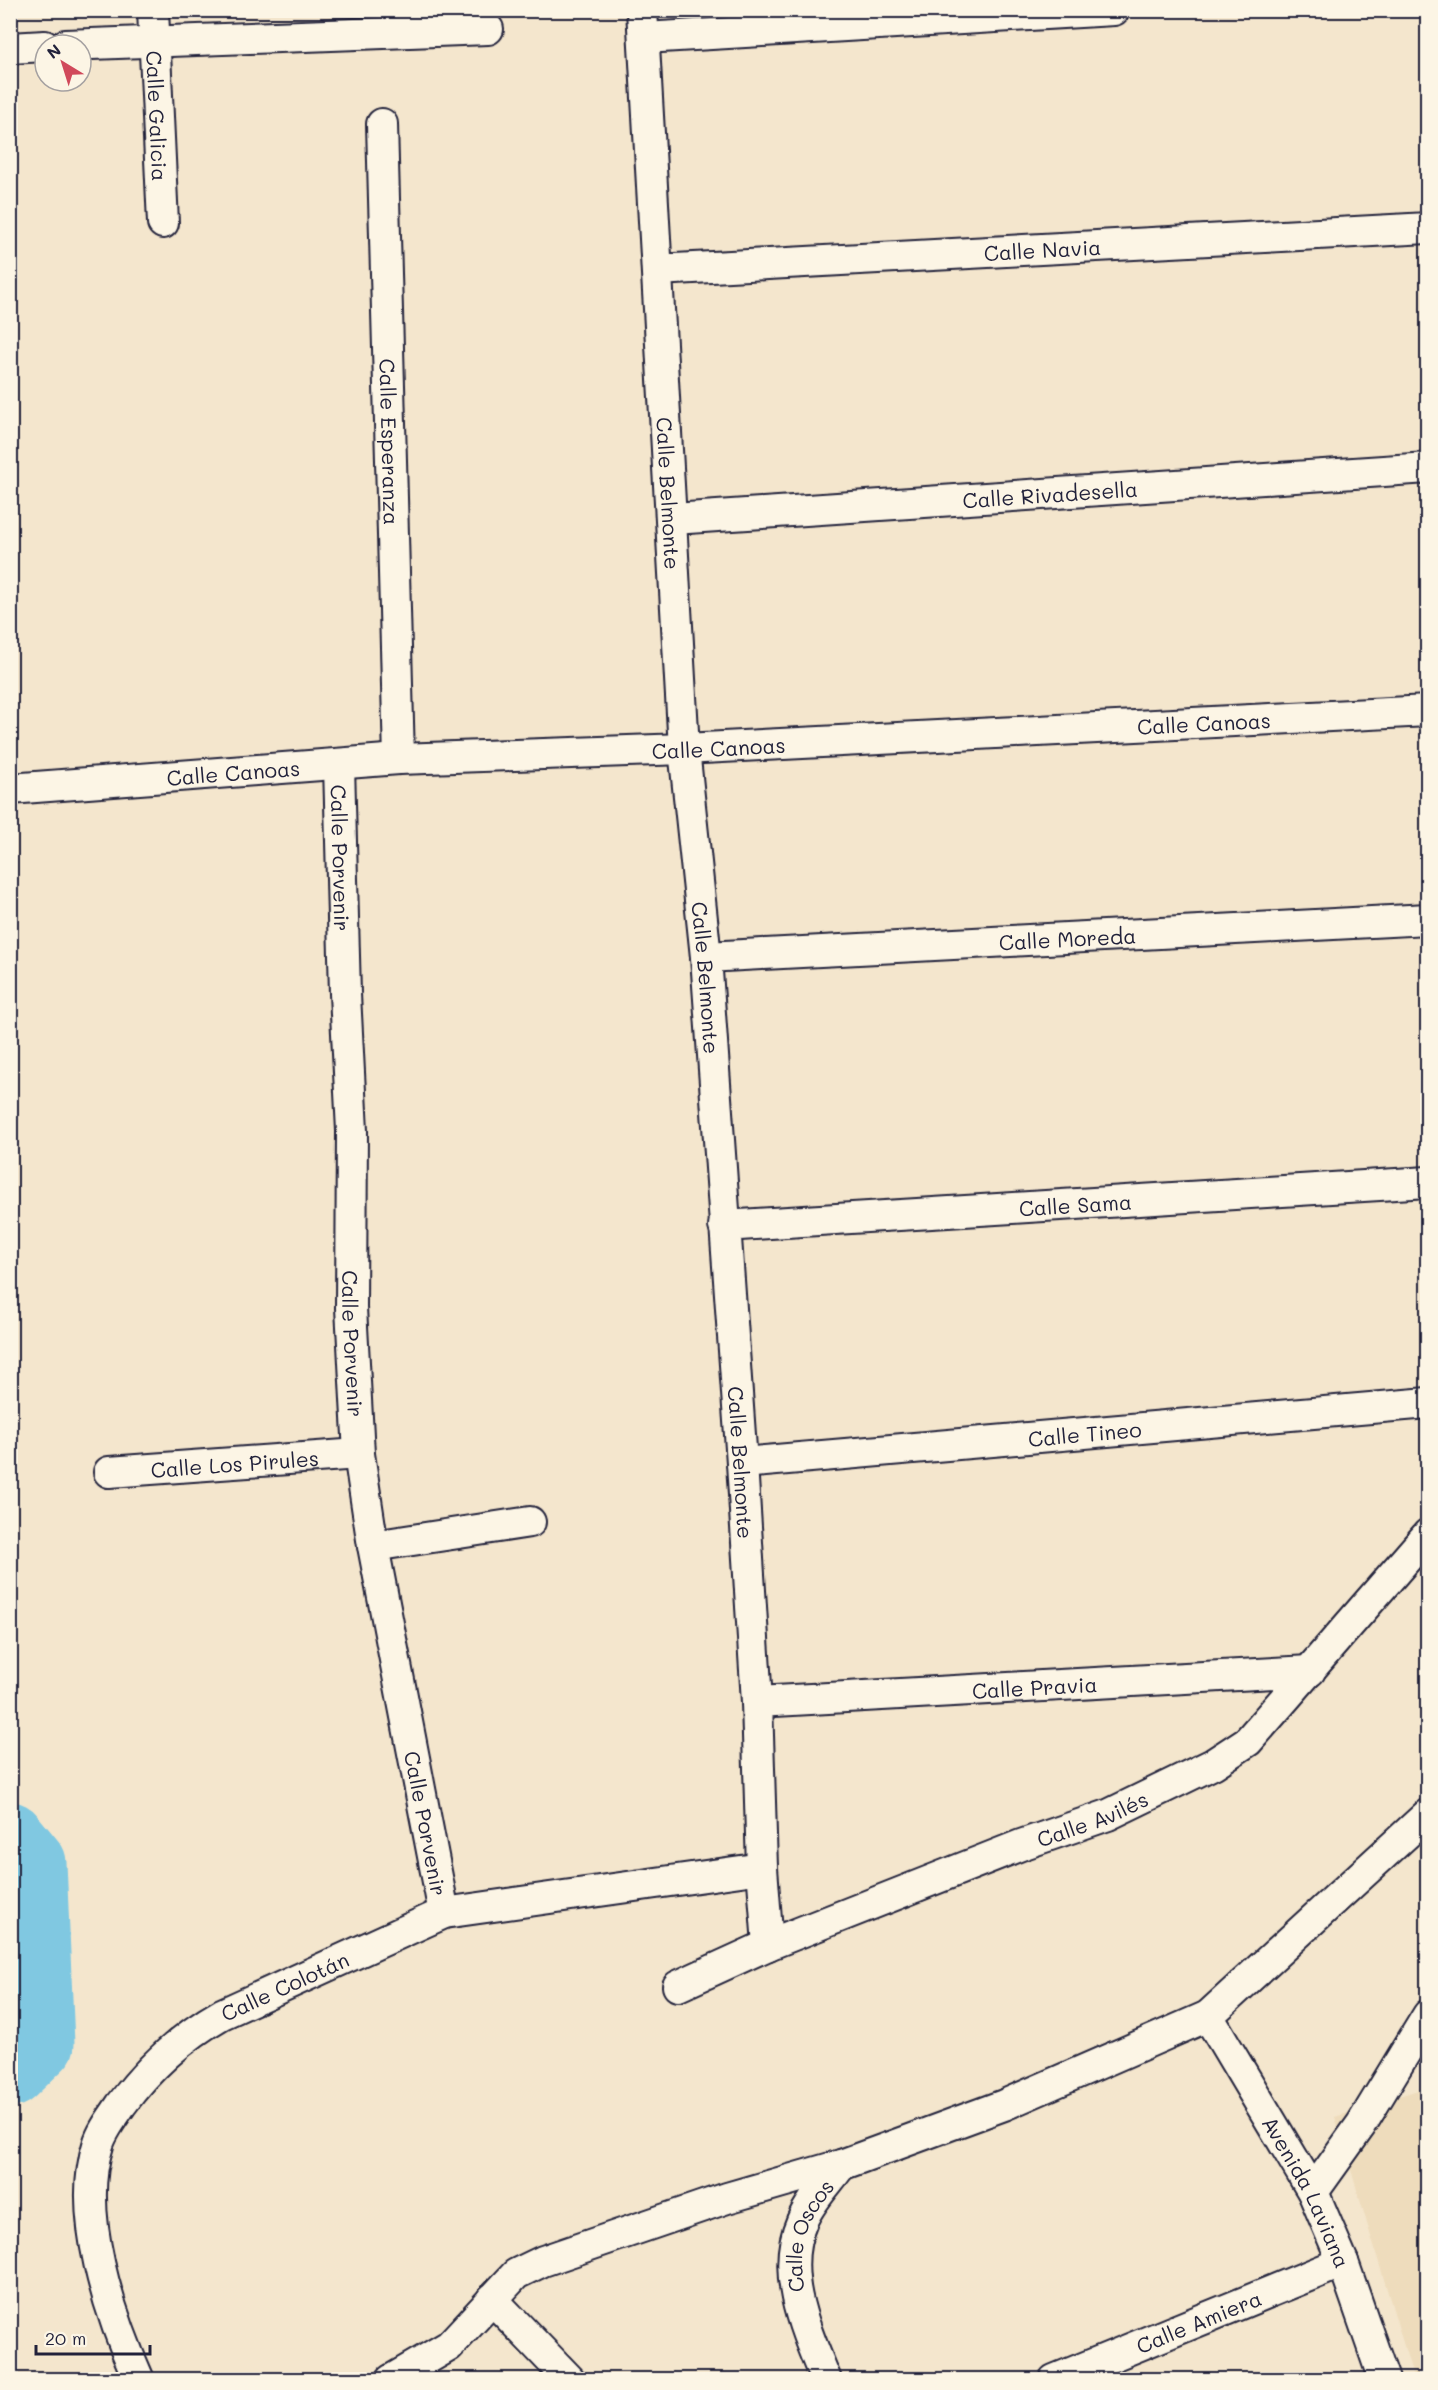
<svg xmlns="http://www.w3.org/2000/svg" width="1438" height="2390" viewBox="0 0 1438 2390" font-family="Mali,sans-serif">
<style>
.built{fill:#eedcbc}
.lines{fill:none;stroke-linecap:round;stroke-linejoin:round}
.river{stroke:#80c8e1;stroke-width:69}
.street-casing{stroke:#22223b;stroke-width:34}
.street{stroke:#fcf5e5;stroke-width:30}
.labels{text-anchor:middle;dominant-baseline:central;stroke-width:5;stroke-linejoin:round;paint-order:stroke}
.street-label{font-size:21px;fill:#22223b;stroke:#fcf5e5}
</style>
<rect width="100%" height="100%" fill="#f4e6cd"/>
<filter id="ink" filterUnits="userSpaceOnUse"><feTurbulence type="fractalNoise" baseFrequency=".0167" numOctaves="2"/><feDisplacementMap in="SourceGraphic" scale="12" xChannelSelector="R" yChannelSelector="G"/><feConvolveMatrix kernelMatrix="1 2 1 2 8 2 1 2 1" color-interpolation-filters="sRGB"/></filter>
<g filter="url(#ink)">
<path class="built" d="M1427,2087V2379H1414L1335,2117Z"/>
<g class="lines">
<path class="river" d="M10,1836L32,1863L40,2044L10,2073"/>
<g class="street-casing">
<g id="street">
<path id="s1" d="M153,10L163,223"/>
<path id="s2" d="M642,10L684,749L706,957L742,1463L757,1702L762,1868L768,1945"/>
<path d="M644,38L1114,10"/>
<path d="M65,45L488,29"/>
<path d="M10,48L45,46"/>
<path id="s3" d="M382,124L399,759"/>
<path id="s4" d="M657,270L1428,228"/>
<path id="s5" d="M673,519L1428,468"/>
<path id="s6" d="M339,765L345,994L352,1131L351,1308L359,1454L373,1546L444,1913"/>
<path id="s7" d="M10,789L399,759L684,749L1428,711"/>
<path id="s8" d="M706,957L1428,919"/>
<path id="s9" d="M724,1226L1428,1182"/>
<path id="s10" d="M742,1463L1428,1403"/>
<path id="s11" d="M109,1472L359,1454"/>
<path d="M373,1546L530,1522"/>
<path id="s12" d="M757,1702L1310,1671"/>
<path id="s13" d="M678,1986L768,1945L1021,1845L1108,1815L1213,1764L1248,1741L1428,1534"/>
<path id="s14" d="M1208,2016L1313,2192L1343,2262L1384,2380"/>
<path d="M1313,2192L1361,2125L1428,2015"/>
<path d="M492,2299L570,2380"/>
<path id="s15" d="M139,2380C110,2315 76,2214 98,2145C102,2131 113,2117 121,2105C149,2067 180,2038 222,2014L444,1913L762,1868"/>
<path d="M391,2380L449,2346L516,2274L543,2261L727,2198L841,2165L1004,2105L1208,2016L1428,1814"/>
<path id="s16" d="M826,2380C806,2331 779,2273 802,2221C810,2201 829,2182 841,2165"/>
<path id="s17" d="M1054,2380L1343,2262"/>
</g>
</g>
<use href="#street" class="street"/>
</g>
</g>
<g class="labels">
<g class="street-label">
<text stroke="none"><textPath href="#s1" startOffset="106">Calle Galicia</textPath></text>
<text stroke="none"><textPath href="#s4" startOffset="386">Calle Navia</textPath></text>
<text stroke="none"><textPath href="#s3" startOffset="318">Calle Esperanza</textPath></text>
<text stroke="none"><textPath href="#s2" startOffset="484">Calle Belmonte</textPath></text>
<text stroke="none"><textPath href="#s5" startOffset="378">Calle Rivadesella</textPath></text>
<text stroke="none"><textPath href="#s7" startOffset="1196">Calle Canoas</textPath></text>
<text stroke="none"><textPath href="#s7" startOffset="710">Calle Canoas</textPath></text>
<text stroke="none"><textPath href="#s7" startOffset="224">Calle Canoas</textPath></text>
<text stroke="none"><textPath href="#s6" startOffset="93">Calle Porvenir</textPath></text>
<text stroke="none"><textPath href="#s8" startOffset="362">Calle Moreda</textPath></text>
<text stroke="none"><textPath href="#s2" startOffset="970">Calle Belmonte</textPath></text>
<text stroke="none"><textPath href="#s9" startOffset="352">Calle Sama</textPath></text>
<text stroke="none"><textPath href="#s6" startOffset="579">Calle Porvenir</textPath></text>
<text stroke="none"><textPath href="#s10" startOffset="344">Calle Tineo</textPath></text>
<text stroke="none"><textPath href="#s2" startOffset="1456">Calle Belmonte</textPath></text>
<text stroke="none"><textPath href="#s11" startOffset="126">Calle Los Pirules</textPath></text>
<text stroke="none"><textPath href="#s12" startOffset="278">Calle Pravia</textPath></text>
<text stroke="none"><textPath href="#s13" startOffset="447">Calle Avilés</textPath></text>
<text stroke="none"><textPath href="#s6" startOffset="1065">Calle Porvenir</textPath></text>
<text stroke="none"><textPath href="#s15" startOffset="495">Calle Colotán</textPath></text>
<text stroke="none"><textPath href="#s14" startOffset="202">Avenida Laviana</textPath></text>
<text stroke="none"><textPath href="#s16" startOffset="153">Calle Oscos</textPath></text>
<text stroke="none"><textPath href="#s17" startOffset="156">Calle Amiera</textPath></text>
</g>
</g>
<rect width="1438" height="2390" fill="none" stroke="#fcf5e5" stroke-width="36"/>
<rect x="18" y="18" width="1402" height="2354" fill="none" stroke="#22223b" stroke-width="2" filter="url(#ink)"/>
<g transform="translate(63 63) rotate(322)"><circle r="28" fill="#fcf5e5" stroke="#a5a1a1" stroke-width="1.5"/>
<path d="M0-4.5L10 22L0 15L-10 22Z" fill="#d1495b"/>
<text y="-9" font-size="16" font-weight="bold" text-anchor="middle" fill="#22223b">N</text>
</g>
<path d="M36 2345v9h114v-9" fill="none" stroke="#22223b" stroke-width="3"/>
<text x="45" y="2345" font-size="18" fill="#22223b" stroke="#fcf5e5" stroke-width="4.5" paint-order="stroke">20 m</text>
</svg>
